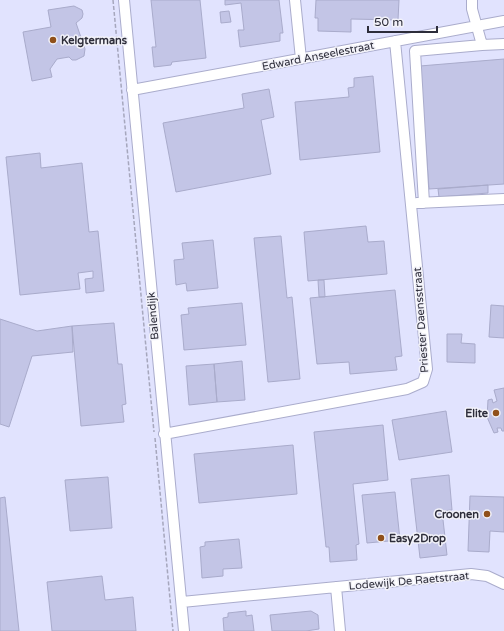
<svg xmlns="http://www.w3.org/2000/svg" width="504" height="631" viewBox="0 0 504 631" font-family="'Varela Round',sans-serif">
<style>
.building{fill:#c3c5e6;stroke:#a9abcb}
.lines{fill:none;stroke-linecap:round;stroke-linejoin:round}
.minor-casing{stroke:#aaaccc;stroke-width:12}
.path{stroke:#a6a7bd;stroke-width:1.5;stroke-dasharray:4 2;stroke-linecap:butt}
.minor{stroke:#fff;stroke-width:10}
.poi-dot{fill:#90501a;stroke:#f2f2f9;stroke-width:1.5}
.labels{text-anchor:middle;dominant-baseline:central;stroke-width:3;stroke-linejoin:round;paint-order:stroke}
.poi-label{font-size:11px;font-weight:bold;fill:#2d2d3a;stroke:#f2f2f9;text-anchor:start}
.street-label{font-size:11px;fill:#2d2d3a;stroke:#f2f2f9}
</style>
<rect width="100%" height="100%" fill="#e1e3fe"/>
<path class="building" d="M151,0H200L206,58L172,62L171,65L154,67L152,47H156Z
M225,0H279L283,33H280V41L240,47L238,30H244L241,3L225,5Z
M316,0H399L398,20L351,19V32L318,31V18H315Z
M74,6L82,10L83,14L82,18L76,23L85,49L84,56L76,60H72L69,57L57,59L50,69L52,77L32,81L23,32L51,27L48,10Z
M229,11L231,22L221,23L220,12Z
M504,59V184L429,189L420,66Z
M373,76L380,152L300,160L295,102L349,97L348,88L354,87V78Z
M269,89L274,117L261,120L271,174L176,192L163,123L244,108L242,94Z
M40,153L41,168L82,163L89,232L98,231L104,291L86,293L85,279L93,278V271L78,273L80,289L20,295L6,157Z
M488,185V193L439,197L438,189Z
M366,226L368,242L384,241L387,274L308,281L304,232Z
M281,236L287,298L292,297L300,379L268,382L254,238Z
M213,240L218,288L187,291L186,283L176,285L174,260L184,259L182,243Z
M318,280H324L325,297H319Z
M395,290L402,356L395,357L397,370L350,374L349,362L317,364L310,298Z
M242,303L246,345L184,350L181,315L189,314L188,308Z
M491,305L504,306V338L489,337Z
M0,319L37,331L72,326L73,352L32,356L9,427L0,424Z
M114,323L118,364H122L126,404L122,405L124,422L81,426L72,326Z
M447,334H462L461,343L475,344V363L447,362Z
M242,361L245,400L217,402L214,364Z
M214,364L217,402L189,405L186,366Z
M504,388V431H502L501,428H497L498,432L494,433L487,417L488,400L492,399L493,403L497,401L494,390Z
M446,411L452,452L399,460L392,420Z
M383,425L388,480L353,484L359,544L356,545L357,560L330,562L329,547H326L314,432Z
M293,445L297,494L199,503L194,454Z
M449,475L452,510L442,511L447,555L420,558L411,479Z
M108,477L112,528L70,531L65,480Z
M395,492L400,540L367,543L362,495Z
M470,496L504,497V532L490,531L489,552L468,551Z
M5,497L19,631H0V498Z
M239,539L242,568L223,569V576L202,578L200,547L205,546V542Z
M102,576L105,600L133,597L136,631H52L47,582Z
M246,611V616L252,615L254,631H224L223,618L228,617V613Z
M311,611L318,615L319,629L306,631H272L270,615Z"/>
<g class="lines">
<g class="minor-casing">
<path id="minor" d="M124,0L184,631
M295,0L301,59
M472,0V9L482,45L504,44
M132,90L504,21
M417,203L504,199
M424,203L415,51L482,45
M164,434L407,389L423,382L427,369L395,41
M336,587L340,631
M182,602L471,574L487,576L504,584"/>
</g>
<path class="path" d="M113,0L154,432
M155,438L173,631"/>
<use href="#minor" class="minor"/>
</g>
<g class="poi-dot">
<circle cx="53" cy="40" r="4"/>
<circle cx="496" cy="413" r="4"/>
<circle cx="487" cy="514" r="4"/>
<circle cx="381" cy="538" r="4"/>
</g>
<g class="labels">
<g class="poi-label">
<text x="61" y="40">Kelgtermans</text>
<text x="488" y="413" text-anchor="end">Elite</text>
<text x="479" y="514" text-anchor="end">Croonen</text>
<text x="389" y="538">Easy2Drop</text>
</g>
<g class="street-label">
<text transform="translate(318 56) rotate(-11)">Edward Anseelestraat</text>
<text transform="translate(153 316) rotate(-95)">Balendijk</text>
<text transform="translate(421 320) rotate(-94)">Priester Daensstraat</text>
<text transform="translate(409 581) rotate(-5)">Lodewijk De Raetstraat</text>
</g>
</g>
<path d="M368 26v6h69v-6" fill="none" stroke="#2d2d3a" stroke-width="2"/>
<text x="374" y="26" font-size="12" fill="#2d2d3a" stroke="#f2f2f9" stroke-width="3" paint-order="stroke">50 m</text>
</svg>
